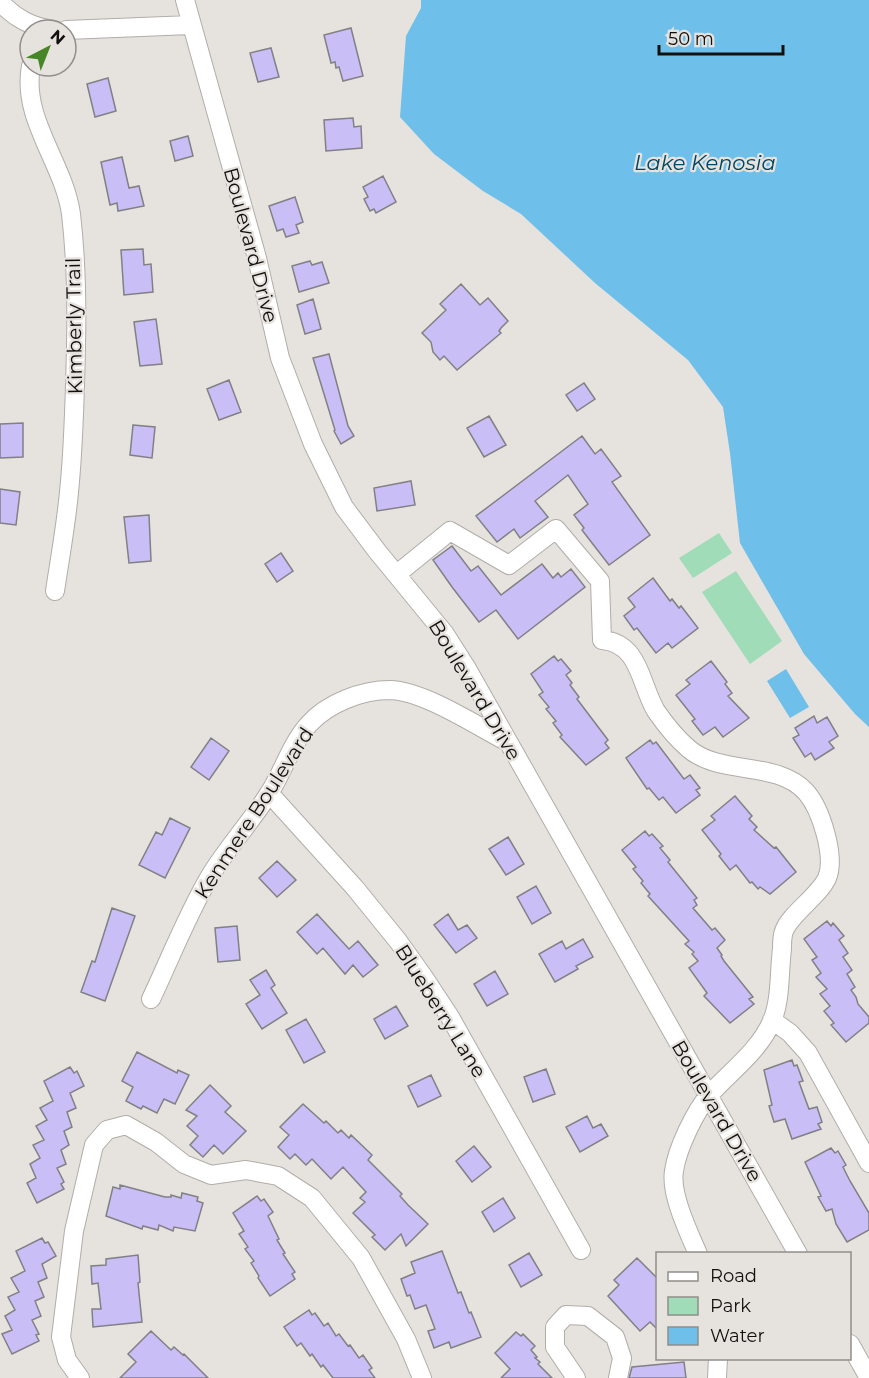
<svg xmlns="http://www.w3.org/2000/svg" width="869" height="1378" viewBox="0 0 869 1378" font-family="Montserrat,sans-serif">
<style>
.green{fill:#a0dcb8}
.water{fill:#6ebfea}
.building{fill:#cabef7;stroke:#818085;stroke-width:1.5}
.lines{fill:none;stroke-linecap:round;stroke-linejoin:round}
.minor-casing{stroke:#b1ada9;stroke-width:20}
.minor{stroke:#fff;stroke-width:18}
.labels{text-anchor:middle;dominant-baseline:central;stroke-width:4.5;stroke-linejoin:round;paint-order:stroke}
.street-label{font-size:20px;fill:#12100f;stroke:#e6e2dd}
.water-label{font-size:21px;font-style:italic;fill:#004763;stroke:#e6e2dd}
</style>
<rect width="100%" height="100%" fill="#e6e2dd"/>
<path class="green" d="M719,533L732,553L693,578L679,558Z
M736,571L782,641L750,664L702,592Z"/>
<path class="water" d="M421,0H869V727L855,714L804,654L740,543L730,453L723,407L688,360L595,283L521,214L483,191L434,154L400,117L406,36L421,8Z
M786,669L809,707L790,718L767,681Z"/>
<path class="building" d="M351,28L363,76L343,81L339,67L336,68L335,62L331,63L324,35Z
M271,48L279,77L258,82L250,53Z
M108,78L116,111L95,117L87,84Z
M353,118L354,127L361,126L362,148L326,151L324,120Z
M188,136L193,156L175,161L170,141Z
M122,157L129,188L139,186L144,206L118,211L117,203L110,205L101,162Z
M383,176L396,202L376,213L374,209L370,211L364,199L368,197L363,187Z
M295,197L303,222L296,225L299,233L286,237L283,229L277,231L269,206Z
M143,249L144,265L151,264L153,292L124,295L121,250Z
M310,261L312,265L322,262L329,283L299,292L292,266Z
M461,284L480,305L488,298L508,321L501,328L499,331L501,333L457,370L444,356L440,360L433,352L431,342L422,333L446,310L440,304Z
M313,299L321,329L305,334L297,305Z
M156,319L162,364L140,366L134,322Z
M329,354L348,426L354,436L341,444L334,431L335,430L313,358Z
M229,380L241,412L219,420L207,389Z
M584,383L595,399L577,411L566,395Z
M489,416L506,445L484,457L467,428Z
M23,423V457L0,458V424Z
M133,425L155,427L152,458L130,455Z
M582,436L595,454L601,449L621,476L612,482L650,535L609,565L582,530L584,528L574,515L588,504L568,475L535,501L548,517L520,538L514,529L497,542L476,516Z
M411,481L415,505L377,511L374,488Z
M0,489L20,492L16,525L0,523Z
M149,515L151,561L129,563L124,517Z
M452,546L471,571L478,566L501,595L542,564L553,578L558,573L561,577L571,569L585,587L518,639L496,610L479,622L452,587L433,560Z
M281,553L293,571L277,582L265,564Z
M653,578L670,601L672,599L679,608L681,606L698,628L672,648L668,643L656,653L637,628L634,630L624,616L635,607L628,598Z
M554,656L558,661L561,659L571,671L566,675L572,683L570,685L579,697L577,699L608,740L605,743L609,748L586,765L560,737L562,735L553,723L556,721L546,709L549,707L539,695L543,692L531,674Z
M711,661L727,682L725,684L732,693L728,696L749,718L723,737L715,727L703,735L692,721L695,719L676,695L690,684L686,680Z
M814,716L817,723L827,717L838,736L829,742L834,748L815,760L811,753L805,757L793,738L799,735L795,728Z
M211,738L229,751L209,780L191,767Z
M650,740L653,744L656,742L684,779L690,775L700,788L696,790L700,795L676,813L663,797L659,800L649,788L647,789L626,758Z
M735,796L752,816L749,819L757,827L754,830L774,848L776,847L796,872L770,894L760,887L758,889L752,882L750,883L736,865L730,870L719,856L721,854L702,830L715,820L711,816Z
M170,818L190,828L165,878L139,865L156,832L162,835Z
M645,831L649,836L652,834L663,846L660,848L670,860L668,862L697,898L694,900L697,905L693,908L712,930L715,928L725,940L717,948L722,955L721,956L724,961L753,997L749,999L754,1004L730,1023L704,996L707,993L689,968L698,961L692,954L694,952L685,944L689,941L648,896L650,894L641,883L643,881L633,869L636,867L622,850Z
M508,837L524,864L506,875L489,849Z
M277,861L296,880L277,897L259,878Z
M536,886L551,913L532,924L517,897Z
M112,908L135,916L105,1001L81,992L92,961L95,962Z
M317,914L349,949L358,941L378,965L363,977L353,965L345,974L323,948L317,954L297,932Z
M448,914L458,930L467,925L477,938L456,953L434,925Z
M827,921L831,926L833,923L844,936L839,940L848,953L843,957L852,970L847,974L855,987L851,990L856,997L858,1004L869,1017V1023L846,1042L831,1025L834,1023L824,1011L830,1006L820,994L827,989L816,977L821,973L812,960L817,957L804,939Z
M237,926L240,960L218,962L215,928Z
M583,939L593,957L576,966L578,969L555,982L539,954L562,941L566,949Z
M266,970L275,985L271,988L287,1013L262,1029L246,1004L260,995L250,980Z
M495,971L508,994L487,1006L474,984Z
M396,1006L408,1026L385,1039L374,1019Z
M306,1019L325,1052L304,1063L286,1030Z
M137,1052L177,1073L178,1070L189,1075L175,1104L164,1099L157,1113L143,1106L141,1109L126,1101L133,1087L122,1081Z
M792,1060L794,1066L797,1065L803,1081L799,1082L809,1109L817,1107L822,1122L818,1124L821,1129L792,1139L785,1119L774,1122L769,1106L772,1105L764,1070Z
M70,1067L74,1073L77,1071L84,1086L70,1093L76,1108L67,1112L72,1127L64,1131L69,1145L61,1150L66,1164L57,1168L64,1182L61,1184L64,1189L37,1203L27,1183L36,1178L30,1164L40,1158L33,1145L44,1140L36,1126L47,1120L40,1108L53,1101L44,1081Z
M546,1069L555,1094L533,1102L524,1077Z
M431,1075L441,1096L418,1107L408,1086Z
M210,1085L231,1106L225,1112L246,1131L223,1154L214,1145L203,1157L190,1145L198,1136L187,1126L197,1116L186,1110Z
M303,1104L324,1123L326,1121L338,1133L341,1130L349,1138L351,1135L372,1155L368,1160L402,1194L400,1196L408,1205L428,1224L406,1246L401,1234L385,1250L372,1237L375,1235L353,1213L365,1202L360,1198L366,1192L343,1167L331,1179L312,1159L306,1165L295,1154L290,1159L278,1147L289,1135L280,1127Z
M587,1116L593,1128L601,1124L608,1136L580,1152L566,1127Z
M474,1146L491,1167L472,1182L456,1161Z
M831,1148L835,1153L838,1151L846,1165L843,1167L850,1181L869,1213V1230L847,1242L836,1224L832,1209L826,1211L818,1197L821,1196L805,1162Z
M120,1185L165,1197H171V1195L181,1198L182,1193L198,1197L197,1201L203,1203L195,1231L174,1227L173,1231L159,1225L158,1230L143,1226L142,1229L106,1216L113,1187L120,1189Z
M257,1196L261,1201L264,1199L273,1212L268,1216L279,1239L277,1240L280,1245L285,1253L283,1254L295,1272L292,1274L295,1279L270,1296L258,1278L259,1276L251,1263L254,1261L245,1249L248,1247L239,1234L244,1231L233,1213Z
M503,1198L515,1218L494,1232L482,1212Z
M42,1238L45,1243L48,1242L56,1256L42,1264L47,1278L38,1282L44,1297L35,1301L41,1316L32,1320L39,1334L36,1335L39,1341L12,1354L2,1334L12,1330L5,1316L15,1310L8,1297L19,1292L11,1278L25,1271L16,1251Z
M442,1251L458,1293L461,1292L469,1313L471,1312L481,1337L451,1348L449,1342L434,1348L428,1331L435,1329L426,1305L415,1309L410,1295L407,1296L401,1279L415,1273L411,1262Z
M529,1253L542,1275L521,1287L509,1265Z
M138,1255L140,1282L138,1283L142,1322L93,1327L92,1309H101L98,1283L92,1284L91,1266L106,1265V1259Z
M637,1258L657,1278V1329L650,1322L640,1331L608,1296L619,1285L614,1280Z
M309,1310L312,1315L315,1313L324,1326L328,1323L336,1336L339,1334L348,1346L350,1345L359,1358L363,1355L372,1368L369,1370L375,1378H333L323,1365L321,1367L312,1354L310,1356L301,1343L297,1346L284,1327Z
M151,1331L171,1350L174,1347L183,1355L184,1354L208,1378H120L136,1362L128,1354Z
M516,1332L521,1336L523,1334L535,1346L531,1350L537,1357L535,1358L540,1362L538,1364L552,1378H501L510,1369L495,1353Z
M684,1362L686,1378H629L632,1367Z"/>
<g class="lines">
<g class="minor-casing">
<path id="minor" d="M185,0L257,258L280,358L313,444L344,507L377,551L445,634L466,667L798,1254
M0,2C15,18 31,27 54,30
M66,30L191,25
M31,66C21,119 64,163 71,214C76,257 77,302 76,346C75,395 74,443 69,492C66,525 60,558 55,591
M397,574L450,531L509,565L556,529L600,581L602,640C640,643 640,684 656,711C665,724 676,738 689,749C721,776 777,760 806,792C821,809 836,857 827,878C819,896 790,914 784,931C782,936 782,944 782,949C779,972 781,1000 772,1021C759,1051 731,1071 710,1094C695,1111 677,1149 674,1171C670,1194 689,1233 698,1254
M269,793L355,888L398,941L423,976L450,1017L581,1250
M151,999C170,959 187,915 210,876C227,848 250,823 268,795C283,773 290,745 309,724C328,703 362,690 390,690C424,691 475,725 506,741
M772,1020L790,1033L808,1053L869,1163
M850,1344L869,1378
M80,1378L67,1360L61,1337L74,1231L94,1145L107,1130L126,1125L156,1142L184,1164L211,1175L246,1170L278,1176L312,1198L361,1258L406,1339L422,1378
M576,1378L555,1347V1327L566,1315L588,1316L615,1337L622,1358L618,1378
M717,1378L718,1358"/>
</g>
<use href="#minor" class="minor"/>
</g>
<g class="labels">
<g class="street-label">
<text transform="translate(251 245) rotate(75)">Boulevard Drive</text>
<text transform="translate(74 326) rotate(-91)">Kimberly Trail</text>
<text transform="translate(475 690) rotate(59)">Boulevard Drive</text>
<text transform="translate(254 813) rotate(-57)">Kenmere Boulevard</text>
<text transform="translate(441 1011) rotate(58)">Blueberry Lane</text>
<text transform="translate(717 1111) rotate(60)">Boulevard Drive</text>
</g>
<g class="water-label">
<text x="705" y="162">Lake Kenosia</text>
</g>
</g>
<rect x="656" y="1252" width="195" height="108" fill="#e6e2dd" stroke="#918e8b" stroke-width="1.5"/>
<rect x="668" y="1272" width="30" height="9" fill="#ffffff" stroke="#918e8b" stroke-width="1.5"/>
<text x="710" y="1282" font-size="18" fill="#12100f">Road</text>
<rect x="668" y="1297" width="30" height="18" fill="#a0dcb8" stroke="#918e8b" stroke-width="1.5"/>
<text x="710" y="1312" font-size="18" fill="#12100f">Park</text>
<rect x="668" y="1327" width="30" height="18" fill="#6ebfea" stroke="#918e8b" stroke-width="1.5"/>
<text x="710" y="1342" font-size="18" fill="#12100f">Water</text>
<g transform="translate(48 48) rotate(42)"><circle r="28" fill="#e6e2dd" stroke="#918e8b" stroke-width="1.5"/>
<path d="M0-4.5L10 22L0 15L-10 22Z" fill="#468627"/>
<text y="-9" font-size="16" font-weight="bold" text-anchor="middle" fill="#12100f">N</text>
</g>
<path d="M659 45v9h124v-9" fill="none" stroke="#12100f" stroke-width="3"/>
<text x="668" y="45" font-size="18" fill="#12100f" stroke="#e6e2dd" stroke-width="4.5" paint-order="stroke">50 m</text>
</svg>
